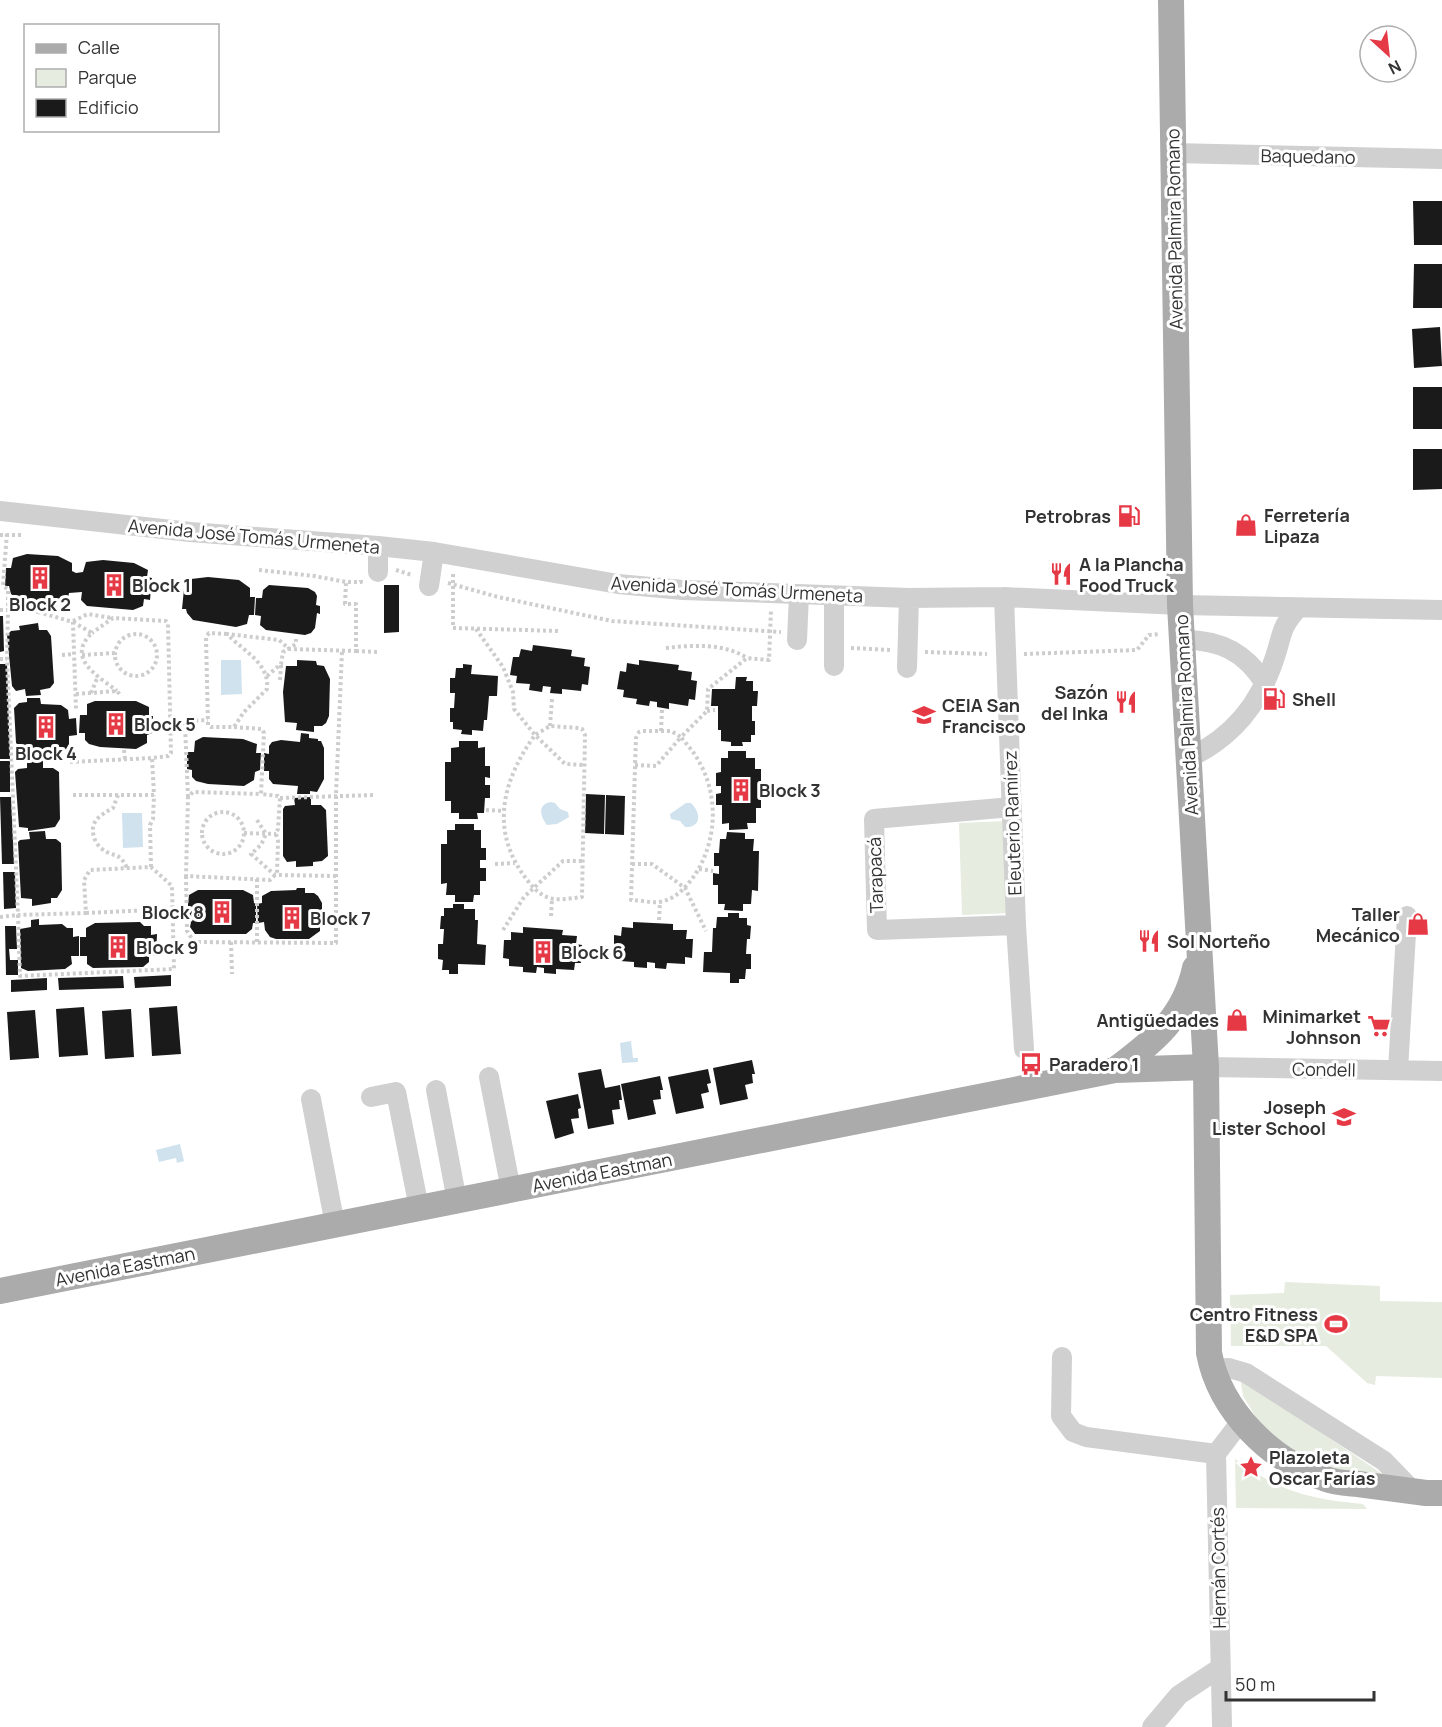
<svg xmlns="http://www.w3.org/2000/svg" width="1442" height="1727" viewBox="0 0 1442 1727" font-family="Manrope,sans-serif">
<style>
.green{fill:#e6ecdf}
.water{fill:#cfe2ee}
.building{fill:#1a1a1a}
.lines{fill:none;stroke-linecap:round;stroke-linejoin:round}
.path{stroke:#cdcdcd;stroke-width:4;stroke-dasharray:3 3;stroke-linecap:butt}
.minor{stroke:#d0d0d0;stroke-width:20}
.major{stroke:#ababab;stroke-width:26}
.labels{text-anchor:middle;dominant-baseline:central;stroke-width:6;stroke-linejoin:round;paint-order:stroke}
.street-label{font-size:18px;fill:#333;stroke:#fff}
.poi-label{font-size:18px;font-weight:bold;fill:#333;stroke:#fff;text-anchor:start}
</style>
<rect width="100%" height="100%" fill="#fff"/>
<path class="green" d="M1007,821L1011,913L962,915L959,823Z
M1285,1282L1380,1286V1301L1442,1302V1378L1376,1376L1375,1385L1367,1383L1326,1346H1231L1230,1295L1284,1293Z
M1240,1377L1388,1478L1326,1468L1296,1455L1262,1427L1243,1396Z
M1235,1459C1279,1491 1309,1499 1363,1504L1367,1509L1236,1508Z"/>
<path class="water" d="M221,660H241L242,694L221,695Z
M551,802L555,803L560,809L568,812L569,817L557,824L547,825C540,817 537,804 551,802Z
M686,803H691C701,813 702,827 685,827L680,821L671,819L670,814Z
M122,813H142L143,847L123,848Z
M631,1041L633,1058H638V1062L622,1063L620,1043Z
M180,1144L184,1161L177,1163L176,1158L159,1162L156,1150Z"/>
<path class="building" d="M1413,201H1442V245H1414Z
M1414,264H1442V308H1413Z
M1440,327L1442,366L1414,368L1412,329Z
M1413,387H1442V429H1413Z
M1413,449H1442V489L1413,490Z
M27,554L58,556L72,563V571L76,573L83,572L86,562L103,560L134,563L148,570L147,577L152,578L150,600L144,599L143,606L133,610L87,606L81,600L82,592L69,593L68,599L58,603L17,598L11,594L9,586H5L6,568H11L13,558Z
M208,577L239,580L250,588V597H255L254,615H249L247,624L236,627L193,620L187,613L186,609H182L184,589H189L191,579Z
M269,585L308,588L315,592L317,596L316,605L320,606V614L317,613L315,628L311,633L305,635L266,630L260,625L261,616L255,615L256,598H262L263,590Z
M384,585H399V632L384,633Z
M0,616H3L4,651L0,652Z
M38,623L39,630H47L51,636L54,683L50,688L40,690L41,695L26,696L25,689L16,691L12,686L7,635L11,631L20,630L19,626Z
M533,645L572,650L571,656L585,658L584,666L590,667L588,685L582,684L581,691L562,689V694L550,693L551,687L543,686L542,692L529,690L530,684L516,683L517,676L510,675L513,657H519L521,649L532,651Z
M297,660L316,661L317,665L324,666L330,679L329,716L326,723L322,726H314V732L296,730L297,723L285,722L283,692L286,666H297Z
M639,660L679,665L678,670L692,672L691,680L697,681L695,700L689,699L688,706L669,703V709L657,707V702L650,701L649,706L636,704L637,699L623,697L624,690L617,689L620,671L626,672L627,663L639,665Z
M0,664H7L10,759H0Z
M463,664L472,665L471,674L498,676L497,696H489L487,720H484L483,731L472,730V735L461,734L462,730L453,729V722H450V708H454L455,693H450V678H455L456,668H463Z
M736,677H747L746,681H753V691H758L757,706H752V721H755V735H751V742H742L743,746H731V742L721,741V730H718V706H711L712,689H735Z
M27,698H40L41,704L61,705L68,710L69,719L76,718L77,735L69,736V744L66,749L61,751L42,753V758L26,760L25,751L16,743L14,708L19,703L27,702Z
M95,701H136L149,707V716H153L152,733L147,735V743L136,749L100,747L89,744L85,740V733H79L80,715H87V704Z
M301,733L309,734V738L318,739V741H321L324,748V779L317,792L310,791V794H297L298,786L273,784L269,779V771H264V753L269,754V746L272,742L281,740L300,742Z
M203,737L243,739L257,744L256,753H261L260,770L255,772L254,780L244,786L208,784L196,781L192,777V770L187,769V752H194L195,741Z
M459,741H478V748L485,747V766H490V778L485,777V785H490V798H485L484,813H477L478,819H459V813H451V801H445V762H451V748L459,747Z
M728,751H746V758H755V769H761V808H756V823H747L748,829L729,830V823L722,824V805H716V794L721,793V786H716V773L721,772V758H728Z
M43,760V768H53L59,772L60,819L55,827L28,831V828L19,827L15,772L18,769L27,768V761Z
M0,761H10V792H0Z
M586,794L605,795L604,834L585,833Z
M606,795L625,796L624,835L605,834Z
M0,797H11L14,864H2Z
M311,797V805H321L326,810L328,856L322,861L313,862V866L296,867V861L287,862L283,856V809L285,806L295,805L294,798Z
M455,824H474V830H481V848H486V860H480V868H486V881H480V895H474L473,902H455V895H446L447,883L441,884V844H447V830H455Z
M45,831L46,839H56L61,843L62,890L57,898H51V903L32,906V899L21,898L18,842L20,840L30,839L29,832Z
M727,832L745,833V839H754L753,851H759L758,891L752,890L751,904H743V911L724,910L725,904H718V885H713V873L719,874V866H714V853H719L720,839H726Z
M3,872H15L16,908L4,909Z
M297,888H305V893H314L318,896L322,903V914H325V924H320V931L309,939H276L270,937L265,930L264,922L258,923L257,904L262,903V896L271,891L296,890Z
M198,890H243L253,895L254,903L256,904V923H253L252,929L246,934H195L190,927L191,922L188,920V904L189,895Z
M453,904H464V909H475V920H478L477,944L486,945L485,965L458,964V974H449V970H442L443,960L438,959V944H443L444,929H440L441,916H444V908H453Z
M728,913H739V918H747V925L751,926L750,939H747L746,954H751V969H746L745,979H739V983H730V973L703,972L704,952H712L713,928H716L717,917H728Z
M39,919V925L62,924L67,928H73V937L79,936V956H71L72,964L65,969L28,971L21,968L20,929L31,927V920Z
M140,922L144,926H151V935L157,934L156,956H149V962L143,967L93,968L87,964V956H80V937H86V928L95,923Z
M633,922L673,924V930H687L686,939H693L692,958L685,957V964L667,963L666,969L655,968V963L647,962V968L634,967V962L620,961V954H614V935L621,936L622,927L633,928Z
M5,926H16L17,949H9L10,960H18V975H6Z
M523,927L563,930L562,935L577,936L576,944L582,945L581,963H575L574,970L556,969V974L544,973V968L537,967L536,973L523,972V967L509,966V959L503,958L504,940H511V932L523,933Z
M171,975V986L135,988L134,977Z
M123,976L124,988L59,990L58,978Z
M47,978V990L11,992V980Z
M177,1006L181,1054L152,1056L149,1008Z
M84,1007L88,1055L59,1057L56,1009Z
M131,1009L134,1057L105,1059L102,1011Z
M35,1010L39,1058L10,1060L7,1012Z
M752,1060L755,1074H752L753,1083L745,1085L748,1099L720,1105L713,1068Z
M601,1069L605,1088L620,1085L622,1100H619L620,1109L612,1110L614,1124L588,1129L578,1073Z
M708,1069L711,1083L707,1084L709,1092L701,1094L704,1108L676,1114L668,1077Z
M660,1076L663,1090H660L661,1099L653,1100L656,1114L628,1120L621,1084Z
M578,1094L581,1108L578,1109L579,1118L571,1119L574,1133L555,1139L546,1101Z"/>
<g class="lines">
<path class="path" d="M0,535H21
M259,570L314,576L346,582
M396,570L412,575
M453,574V628L559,631
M448,583L498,597L612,621L781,632
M0,610H8V589L3,586L7,532
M38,612L73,622L76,710
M73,621L88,614L112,618
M73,622L92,633C65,658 98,676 117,691
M476,629L503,667L513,692L514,709L535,735C504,778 490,826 522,873C530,884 539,897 554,899C563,900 573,898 582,897L585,735L582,729L579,728L550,726L535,735L565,764L584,765
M115 655a21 21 0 1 1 42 0a21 21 0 1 1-42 0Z
M227,634L209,633L206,637L208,725L211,727H234L244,712L267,689C270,663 243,651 227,634L279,640L289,649L356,651V604H345L346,582H361V579
M666,648C693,645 724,643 747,658
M851,648L891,650
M356,651L377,652
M925,652L987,654
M1024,654L1137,650L1149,635L1160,634
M62,655L74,654
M82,655L115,653
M0,659H7
M267,676L281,664L283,652L296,644V639
M280,680L281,665
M91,693L98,676
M76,694L117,691L121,696
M707,711L715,710
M550,726L552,699
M234,727L262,729L264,733L261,794L193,792L188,797L186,876L270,880L277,873L278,841L276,834L278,829L280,798L278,796L261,794
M661,731L662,710
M124,750L125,759
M70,762L152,758
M635,765L656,766L681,737L671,731H642L639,732L636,738L635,765V767L631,900C640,900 650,903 659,902C674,900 683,890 692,879C717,845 720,796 698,760C694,752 687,745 681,737L707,711L708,689L747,658L769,660L771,610
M73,795H154L152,758L168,756L171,753L168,624L166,621L113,618L92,633
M118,795L113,808C101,815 89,821 94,837C95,841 98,846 102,849C114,858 119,851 127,868
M188,797L185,725L189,721L208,720
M280,798L374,795
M486,810L504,811
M202 833a21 21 0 1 1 42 0a21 21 0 1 1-42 0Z
M257,820L266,834L261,845L251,854L275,875L336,876
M244,833L276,834
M495,864L515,863
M632,864H652L685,888L706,931
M151,867L150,825L153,819L154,795
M699,869L713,871
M186,876L187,931L194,942L336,943V795L342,651
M86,913L173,909
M551,916L552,899
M0,917L18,915L20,976L174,969L172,886L151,867L90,870L84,880L86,913L18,915L7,659L8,610L38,612L45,605
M659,920L660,902
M503,930L524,897L563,861H583
M231,942L232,974
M257,942V879"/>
<path class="minor" d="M1173,153L1442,159
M0,511L190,532L378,546L434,552L618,584L683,590L909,598L1004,597L1180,605L1442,610
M378,572V546
M429,586L434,552
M834,596V666
M1004,597L1016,925L1024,1049
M797,640L799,595
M1182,640C1219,639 1246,652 1265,684
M907,668L909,598
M1189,758C1233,737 1260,704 1275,657C1283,633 1280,628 1298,608
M1012,807L874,819L877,930L1016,925
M1206,1067L1442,1071
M1398,1070L1407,916
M489,1077L511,1190
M436,1090L457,1201
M371,1097L396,1092L419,1208
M311,1099L335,1225
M1062,1357L1061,1416L1073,1432L1086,1437L1216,1454
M1212,1369L1229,1368L1246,1373L1384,1461L1413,1491
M1222,1725L1216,1454L1242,1420
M1152,1727L1179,1695L1220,1668"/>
<path class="major" d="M1171,0L1180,605L1206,1067L1209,1353C1220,1411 1271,1461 1326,1479C1336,1483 1347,1483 1358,1484C1381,1487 1403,1490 1426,1493H1442
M1115,1070C1154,1041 1184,1018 1195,968
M0,1291L1115,1070L1206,1067"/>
</g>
<defs>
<g id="fuel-bare" transform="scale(1.8)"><path d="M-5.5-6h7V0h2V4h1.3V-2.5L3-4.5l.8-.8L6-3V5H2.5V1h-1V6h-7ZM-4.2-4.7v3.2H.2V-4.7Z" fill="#e63946" stroke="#fff" stroke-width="2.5" paint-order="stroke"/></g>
<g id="shop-bare" transform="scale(1.8)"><path d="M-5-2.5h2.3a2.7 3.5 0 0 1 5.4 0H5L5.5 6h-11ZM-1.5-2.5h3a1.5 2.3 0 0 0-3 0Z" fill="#e63946" stroke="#fff" stroke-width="2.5" paint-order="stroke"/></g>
<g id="restaurant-bare" transform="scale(1.8)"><path d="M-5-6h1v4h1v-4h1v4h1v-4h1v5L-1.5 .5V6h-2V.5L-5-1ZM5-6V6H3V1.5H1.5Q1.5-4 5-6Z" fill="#e63946" stroke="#fff" stroke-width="2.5" paint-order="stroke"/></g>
<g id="building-bare" transform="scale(1.8)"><path d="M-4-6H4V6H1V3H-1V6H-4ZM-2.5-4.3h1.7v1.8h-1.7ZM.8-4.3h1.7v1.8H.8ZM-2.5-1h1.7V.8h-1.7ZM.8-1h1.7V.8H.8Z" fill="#e63946" stroke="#fff" stroke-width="2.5" paint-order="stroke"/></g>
<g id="school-bare" transform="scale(1.8)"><path d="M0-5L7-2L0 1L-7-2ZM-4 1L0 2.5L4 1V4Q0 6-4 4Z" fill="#e63946" stroke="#fff" stroke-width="2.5" paint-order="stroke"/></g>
<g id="supermarket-bare" transform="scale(1.8)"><path d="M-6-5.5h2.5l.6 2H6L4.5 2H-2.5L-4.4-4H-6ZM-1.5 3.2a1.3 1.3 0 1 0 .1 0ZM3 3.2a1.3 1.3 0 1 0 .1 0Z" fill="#e63946" stroke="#fff" stroke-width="2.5" paint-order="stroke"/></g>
<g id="bus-bare" transform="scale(1.8)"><path d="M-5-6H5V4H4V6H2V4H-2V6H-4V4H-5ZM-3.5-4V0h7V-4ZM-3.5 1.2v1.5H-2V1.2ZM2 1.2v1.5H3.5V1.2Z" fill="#e63946" stroke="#fff" stroke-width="2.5" paint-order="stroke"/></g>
<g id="stadium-bare" transform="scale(1.8)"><path d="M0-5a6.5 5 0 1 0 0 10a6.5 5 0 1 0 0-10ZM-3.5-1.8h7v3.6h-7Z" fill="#e63946" stroke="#fff" stroke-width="2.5" paint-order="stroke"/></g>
<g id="sight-bare" transform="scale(1.8)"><path d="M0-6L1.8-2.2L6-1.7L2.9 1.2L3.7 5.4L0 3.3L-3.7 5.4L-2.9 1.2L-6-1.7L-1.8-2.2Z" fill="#e63946" stroke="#fff" stroke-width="2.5" paint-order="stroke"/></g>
</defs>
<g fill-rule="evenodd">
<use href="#fuel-bare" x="1129" y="516"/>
<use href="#shop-bare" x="1246" y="525"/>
<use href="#restaurant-bare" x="1061" y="574"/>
<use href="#building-bare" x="40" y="578"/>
<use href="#building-bare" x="114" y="585"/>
<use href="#fuel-bare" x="1274" y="699"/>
<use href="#restaurant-bare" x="1126" y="702"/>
<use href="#school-bare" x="924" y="715"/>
<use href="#building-bare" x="116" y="724"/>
<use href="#building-bare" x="46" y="727"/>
<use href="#building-bare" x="741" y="790"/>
<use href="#building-bare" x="222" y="912"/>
<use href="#building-bare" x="292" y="918"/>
<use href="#shop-bare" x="1418" y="924"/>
<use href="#restaurant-bare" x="1149" y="941"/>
<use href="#building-bare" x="118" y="947"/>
<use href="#building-bare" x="543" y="952"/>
<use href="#shop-bare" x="1237" y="1020"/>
<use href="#supermarket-bare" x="1379" y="1026"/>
<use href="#bus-bare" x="1031" y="1064"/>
<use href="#school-bare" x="1344" y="1117"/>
<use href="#stadium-bare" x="1336" y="1324"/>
<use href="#sight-bare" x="1251" y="1467"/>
</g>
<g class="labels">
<g class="street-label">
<text transform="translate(1308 156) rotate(1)">Baquedano</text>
<text transform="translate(1174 229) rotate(-91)">Avenida Palmira Romano</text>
<text transform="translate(254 536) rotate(5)">Avenida José Tomás Urmeneta</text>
<text transform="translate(737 589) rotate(3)">Avenida José Tomás Urmeneta</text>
<text transform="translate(1186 715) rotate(-93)">Avenida Palmira Romano</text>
<text transform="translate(1012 823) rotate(-92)">Eleuterio Ramírez</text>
<text transform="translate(875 875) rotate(-92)">Tarapacá</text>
<text transform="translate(1324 1069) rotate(1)">Condell</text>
<text transform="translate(602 1172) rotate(-11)">Avenida Eastman</text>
<text transform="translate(125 1266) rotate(-11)">Avenida Eastman</text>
<text transform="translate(1218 1568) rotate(-91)">Hernán Cortés</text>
</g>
<g class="poi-label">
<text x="1264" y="515">Ferretería<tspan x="1264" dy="21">Lipaza</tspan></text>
<text x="1111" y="516" text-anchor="end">Petrobras</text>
<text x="1079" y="564">A la Plancha<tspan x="1079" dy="21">Food Truck</tspan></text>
<text x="132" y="585">Block 1</text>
<text x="40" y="604" text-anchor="middle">Block 2</text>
<text x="1108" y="692" text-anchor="end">Sazón<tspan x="1108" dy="21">del Inka</tspan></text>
<text x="1292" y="699">Shell</text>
<text x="942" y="705">CEIA San<tspan x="942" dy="21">Francisco</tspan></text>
<text x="134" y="724">Block 5</text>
<text x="46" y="753" text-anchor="middle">Block 4</text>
<text x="759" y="790">Block 3</text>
<text x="204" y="912" text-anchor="end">Block 8</text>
<text x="1400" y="914" text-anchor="end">Taller<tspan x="1400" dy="21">Mecánico</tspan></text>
<text x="310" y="918">Block 7</text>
<text x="1167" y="941">Sol Norteño</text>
<text x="136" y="947">Block 9</text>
<text x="561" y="952">Block 6</text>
<text x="1361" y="1016" text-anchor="end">Minimarket<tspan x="1361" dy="21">Johnson</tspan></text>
<text x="1219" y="1020" text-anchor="end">Antigüedades</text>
<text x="1049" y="1064">Paradero 1</text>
<text x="1326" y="1107" text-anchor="end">Joseph<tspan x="1326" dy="21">Lister School</tspan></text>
<text x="1318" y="1314" text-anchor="end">Centro Fitness<tspan x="1318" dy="21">E&amp;D SPA</tspan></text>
<text x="1269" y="1457">Plazoleta<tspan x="1269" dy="21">Oscar Farías</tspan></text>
</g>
</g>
<rect x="24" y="24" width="195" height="108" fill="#ffffff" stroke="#adadad" stroke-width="1.5"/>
<rect x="36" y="44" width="30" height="9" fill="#ababab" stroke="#adadad" stroke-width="1.5"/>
<text x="78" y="54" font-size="18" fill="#333333">Calle</text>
<rect x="36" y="69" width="30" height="18" fill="#e6ecdf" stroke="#adadad" stroke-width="1.5"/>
<text x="78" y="84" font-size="18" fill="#333333">Parque</text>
<rect x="36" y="99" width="30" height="18" fill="#1a1a1a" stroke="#adadad" stroke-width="1.5"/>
<text x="78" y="114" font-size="18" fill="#333333">Edificio</text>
<g transform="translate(1388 54) rotate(153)"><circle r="28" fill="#ffffff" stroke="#adadad" stroke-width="1.5"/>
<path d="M0-4.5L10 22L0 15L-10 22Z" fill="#e63946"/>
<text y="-9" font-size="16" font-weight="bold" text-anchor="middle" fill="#333333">N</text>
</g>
<path d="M1226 1691v9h148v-9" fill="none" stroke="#333333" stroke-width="3"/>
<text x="1235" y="1691" font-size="18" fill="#333333" stroke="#ffffff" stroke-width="4.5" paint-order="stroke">50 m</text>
</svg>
